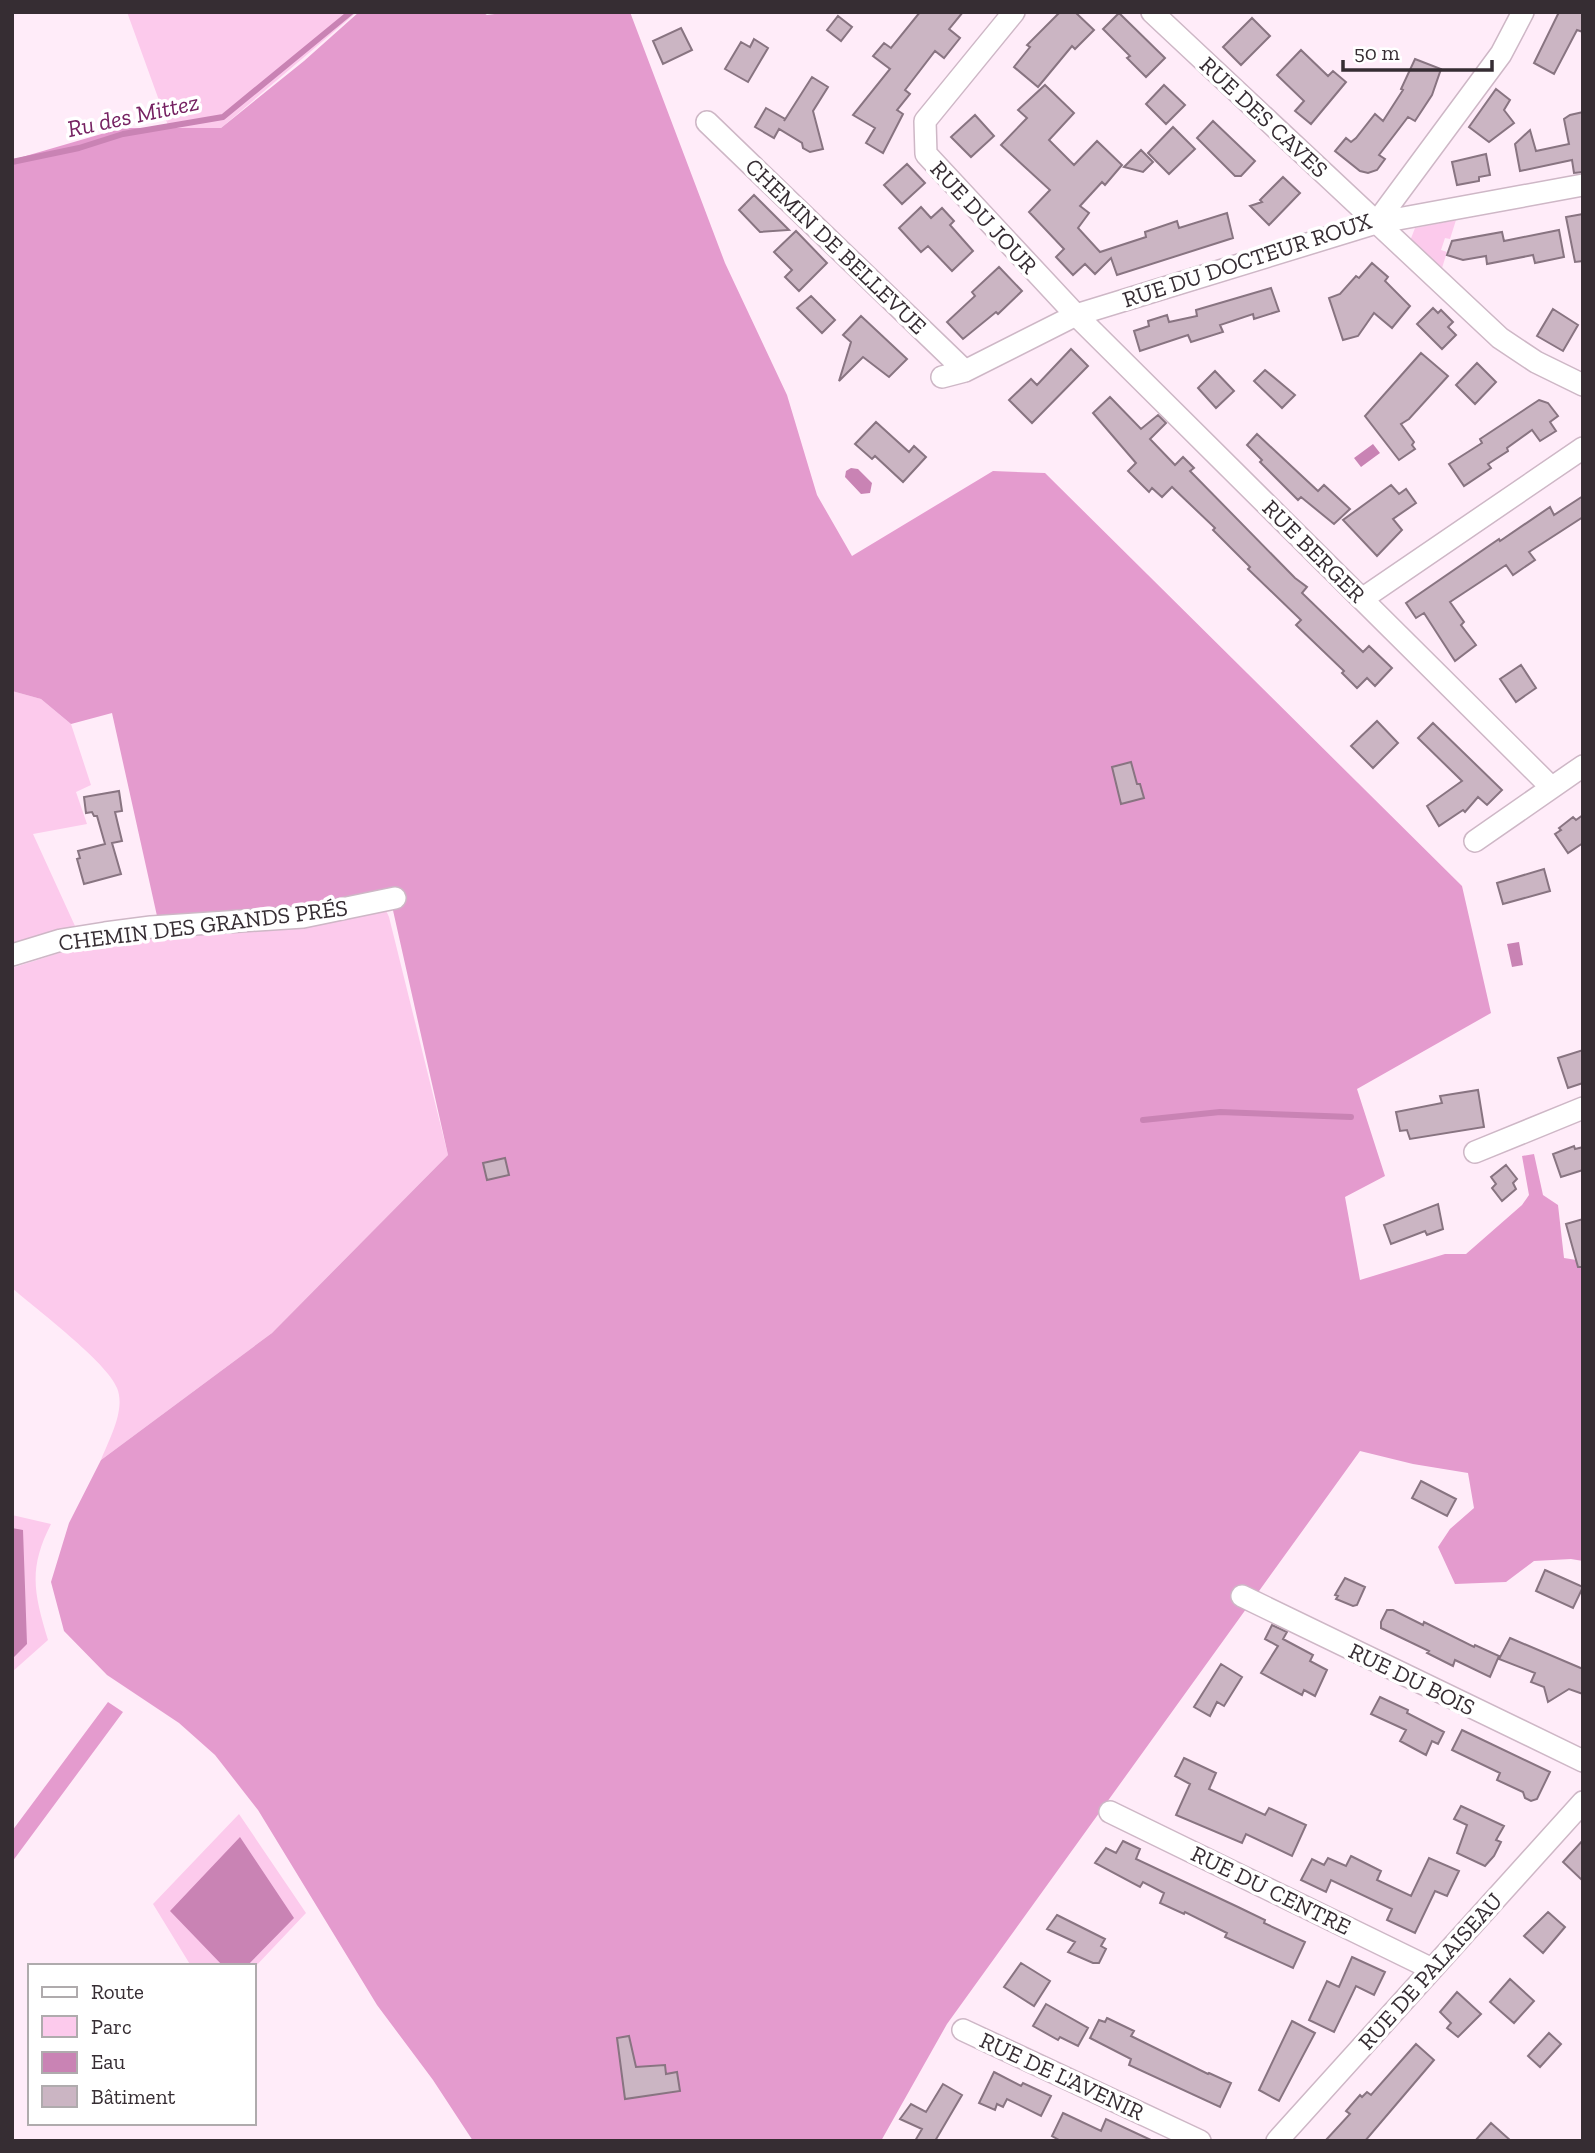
<svg xmlns="http://www.w3.org/2000/svg" width="1595" height="2153" viewBox="0 0 1595 2153" font-family="'Zilla Slab',serif">
<style>
.green{fill:#fccaec}
.forest{fill:#e49bce}
.water{fill:#c983b4}
.lines{fill:none;stroke-linecap:round;stroke-linejoin:round}
.stream{stroke:#c983b4;stroke-width:6}
.building{fill:#cbb5c3;stroke:#887481;stroke-width:2}
.street-casing{stroke:#ceb7c6;stroke-width:24}
.street{stroke:#fff;stroke-width:21}
.labels{text-anchor:middle;dominant-baseline:central;stroke-width:7;stroke-linejoin:round;paint-order:stroke}
.street-label{font-size:23px;fill:#362d33;stroke:#fff}
.water-label{font-size:24px;font-style:italic;fill:#762262;stroke:#fff}
</style>
<rect width="100%" height="100%" fill="#ffecf9"/>
<path class="green" d="M127,12H357L221,128H169Z
M1456,220L1450,239L1445,238L1441,250L1447,252L1442,268L1410,241L1415,228Z
M12,691L41,699L71,724L91,785L76,792L87,824L33,834L75,926L12,944Z
M384,906L389,917L448,1155L272,1333L101,1460C109,1439 126,1410 117,1388C107,1362 36,1309 12,1288V968L116,935L274,930Z
M12,1515L51,1524C28,1569 34,1593 48,1640L12,1672Z
M239,1814L306,1913L254,1968V1966H191L153,1904Z"/>
<path class="forest" d="M359,12H482L487,15L510,12H630L725,263L787,395L817,495L852,556L993,471L1045,473L1462,886L1491,1013L1357,1089L1385,1176L1345,1197L1360,1280L1445,1254H1466L1522,1205L1529,1195L1522,1156L1534,1154L1543,1195L1558,1205L1564,1258L1583,1261V1561L1571,1559L1534,1561L1506,1582L1455,1584L1438,1547L1450,1529L1474,1508L1468,1473L1413,1464L1360,1451L947,2024L881,2141H473L433,2080L377,2005L258,1810L215,1755L179,1723L107,1675L64,1631L51,1582L69,1523L101,1460L272,1333L448,1155L390,897L208,921L157,916L112,713L71,724L41,699L12,691V160L122,128H221L304,61Z
M108,1702L123,1712L12,1862V1831Z"/>
<path class="water" d="M1373,444L1380,453L1361,467L1354,458Z
M851,468L858,469L872,483L870,493L861,494L845,477L846,471Z
M1519,942L1523,965L1512,967L1507,944Z
M12,1528L23,1530L27,1644L12,1659Z
M240,1837L294,1918L247,1966H223L170,1911Z"/>
<g class="lines">
<path class="stream" d="M12,162L79,148L123,134L223,117L351,12
M1143,1120L1220,1112L1351,1117"/>
</g>
<path class="building" d="M920,12H963L949,29L960,38L944,58L935,51L905,90L910,94L897,110L903,114L883,153L866,143L875,128L853,115L890,69L873,56L884,43L891,48Z
M1060,12H1075L1094,30L1075,49L1072,46L1038,87L1014,67L1030,47L1027,45Z
M1559,12H1583V32L1577,30L1554,74L1534,63Z
M1119,13L1165,58L1146,77L1127,58L1130,56L1103,29Z
M838,16L852,27L841,41L827,30Z
M1252,18L1270,36L1241,65L1223,47Z
M681,28L692,50L663,64L653,41Z
M754,39L768,48L748,82L725,69L741,42L750,47Z
M1301,50L1328,76L1333,71L1346,82L1311,124L1295,111L1304,101L1277,75Z
M1415,59L1441,69L1432,95L1415,121L1408,117L1379,155L1385,159L1377,170L1368,173L1360,171L1335,151L1346,138L1351,142L1356,138L1375,114L1383,121L1403,90L1401,89Z
M812,77L828,87L813,111L823,149L810,152L803,148L802,143L779,129L774,138L755,127L766,108L785,119L784,121Z
M1045,85L1074,113L1049,140L1074,165L1097,141L1122,165L1105,185L1102,182L1080,206L1089,213L1078,228L1100,252L1146,237L1145,232L1177,221L1179,228L1227,213L1233,238L1117,275L1111,258L1095,274L1085,264L1073,275L1056,257L1064,249L1029,212L1050,190L1001,145L1027,118L1018,110Z
M1164,85L1185,105L1166,124L1146,104Z
M1496,89L1510,100L1504,110L1514,123L1489,142L1469,127Z
M1583,112V172L1574,173L1572,160L1520,171L1515,144L1530,130L1536,151L1569,144L1564,119L1570,115Z
M975,115L994,136L971,157L951,137Z
M1213,121L1255,161L1241,176H1235L1197,138Z
M1173,127L1195,149L1169,174L1148,153Z
M1141,150L1153,162L1143,172L1124,167Z
M1486,154L1490,175L1479,177V181L1457,185L1452,162Z
M907,164L925,183L902,204L884,185Z
M1283,177L1300,193L1269,225L1250,206L1262,202L1260,200Z
M754,195L789,230L760,232L739,210Z
M921,207L931,218L942,208L954,221L950,225L973,251L952,271L928,246L921,252L899,228Z
M1583,214V261L1575,262L1566,217Z
M1559,230L1564,257L1535,263L1533,255L1487,264L1486,256L1463,260L1447,255L1452,241L1502,232L1504,241Z
M796,231L827,263L799,291L785,277L792,270L774,252Z
M1372,263L1388,277L1385,281L1410,306L1392,328L1374,313L1358,336L1343,340L1329,298L1340,294L1356,276L1359,278Z
M999,267L1022,291L998,314L996,312L963,339L947,322L975,296L972,292Z
M1271,288L1279,311L1254,319L1253,314L1220,325L1223,332L1191,342L1188,335L1140,351L1134,331L1149,326L1148,321L1167,315L1169,322L1197,316L1196,310Z
M811,296L835,320L822,333L797,308Z
M1433,308L1438,313L1441,310L1453,322L1448,327L1456,335L1442,349L1417,324Z
M1553,309L1578,325L1563,351L1537,336Z
M861,316L907,359L889,377L863,357L839,381L851,342L843,335Z
M1071,349L1088,366L1032,423L1009,400L1031,379L1037,385Z
M1421,353L1448,376L1409,419L1401,424L1414,442L1412,445L1415,449L1399,460L1365,416Z
M1477,363L1496,382L1475,404L1456,385Z
M1265,370L1295,395L1282,408L1254,381Z
M1215,371L1234,391L1216,408L1198,388Z
M1110,397L1141,429L1158,415L1166,423L1150,439L1175,465L1183,457L1194,468L1190,471L1295,578L1307,587L1302,593L1363,652L1369,646L1392,668L1375,686L1367,678L1357,688L1342,673L1344,671L1296,625L1301,620L1248,569L1250,567L1213,530L1215,528L1172,487L1162,497L1152,488L1149,492L1128,471L1136,463L1093,413Z
M1539,400L1548,403L1558,416L1550,422L1556,431L1540,441L1532,430L1507,448L1508,451L1488,464L1491,468L1464,486L1449,464L1482,443L1480,439Z
M876,422L909,452L914,446L926,457L903,482L875,456L872,459L855,444Z
M1257,434L1318,491L1324,485L1350,509L1334,524L1301,497L1298,500L1260,462L1262,460L1247,445Z
M1391,485L1399,494L1406,489L1416,503L1393,519L1402,530L1377,556L1343,520Z
M1583,496V517L1529,552L1535,560L1513,575L1506,565L1450,602L1464,622L1461,625L1476,645L1455,661L1424,613L1416,618L1406,603L1499,539L1500,541L1550,507L1554,515Z
M1521,665L1536,688L1516,702L1500,679Z
M1377,721L1398,743L1373,768L1351,746Z
M1433,723L1502,790L1487,805L1478,797L1465,812L1463,810L1439,826L1427,806L1462,781L1418,738Z
M1131,762L1137,784H1140L1144,798L1121,804L1112,767Z
M119,791L122,811L115,812L122,841L112,843L121,874L84,884L77,859L80,858L78,851L105,844L97,816H94L92,812L86,813L84,797Z
M1583,815V843L1568,853L1555,834L1561,830L1559,828L1573,817L1576,820Z
M1544,869L1550,891L1503,904L1497,883Z
M1583,1050V1083L1568,1088L1558,1058Z
M1478,1090L1484,1127L1410,1139L1407,1130L1400,1131L1396,1112L1442,1103L1440,1096Z
M1574,1146L1575,1149L1583,1147V1170L1561,1177L1553,1154Z
M505,1158L509,1175L487,1180L483,1163Z
M1506,1165L1517,1179L1513,1183L1516,1189L1502,1201L1492,1188L1496,1184L1491,1177Z
M1438,1204L1443,1229L1427,1235L1425,1231L1391,1244L1384,1225Z
M1583,1219V1267H1578L1566,1224Z
M1421,1481L1456,1499L1447,1516L1412,1498Z
M1545,1570L1583,1587L1573,1608L1536,1591Z
M1345,1578L1365,1587L1357,1605L1353,1606L1336,1599L1338,1596L1335,1595Z
M1387,1610H1393L1423,1625L1424,1622L1474,1647L1475,1645L1499,1656L1490,1677L1455,1660L1453,1666L1427,1653L1429,1651L1381,1628V1622Z
M1272,1625L1287,1632L1283,1639L1313,1655L1310,1661L1327,1670L1315,1696L1304,1690L1302,1695L1261,1673L1278,1646L1265,1639Z
M1510,1638L1583,1669V1694L1569,1689L1548,1702L1544,1687L1531,1682L1535,1673L1499,1659Z
M1221,1664L1242,1677L1224,1706L1217,1702L1210,1716L1194,1707Z
M1380,1697L1408,1710L1407,1713L1444,1732L1438,1744L1432,1741L1426,1755L1400,1741L1406,1730L1371,1714Z
M1462,1730L1550,1772L1537,1799L1531,1801L1525,1798L1523,1792L1497,1780L1500,1773L1452,1750Z
M1184,1758L1216,1773L1209,1789L1265,1815L1269,1808L1306,1825L1292,1856L1246,1834L1242,1843L1176,1815L1190,1784L1175,1776Z
M1461,1806L1504,1826L1496,1840L1501,1842L1494,1856L1485,1866L1457,1853L1467,1825L1454,1819Z
M1583,1840V1881L1563,1862Z
M1123,1841L1140,1849L1136,1859L1238,1907L1265,1920L1264,1923L1305,1942L1293,1968L1225,1937L1227,1933L1185,1912L1184,1914L1160,1903L1164,1893L1143,1882L1140,1887L1095,1863L1106,1848L1116,1853Z
M1351,1856L1381,1871L1377,1880L1411,1896L1429,1858L1459,1871L1447,1896L1435,1891L1415,1933L1387,1920L1392,1909L1331,1880L1326,1892L1301,1880L1312,1859L1324,1865L1328,1858L1346,1866Z
M1548,1912L1565,1927L1543,1953L1524,1936Z
M1057,1915L1105,1939L1101,1946L1106,1949L1099,1963H1093L1068,1952L1075,1942L1047,1929Z
M1352,1957L1385,1972L1374,1995L1356,1986L1334,2032L1309,2020L1327,1981L1339,1987Z
M1021,1963L1050,1981L1034,2006L1004,1987Z
M1510,1979L1534,2001L1514,2023L1490,2002Z
M1457,1992L1481,2014L1458,2037L1447,2028L1451,2023L1440,2012Z
M1046,2004L1088,2028L1078,2046L1060,2037L1058,2040L1033,2026Z
M1107,2018L1134,2031L1131,2036L1208,2074L1209,2073L1231,2083L1220,2107L1129,2065L1131,2059L1090,2038L1099,2020L1105,2022Z
M1292,2021L1315,2033L1279,2101L1259,2090Z
M1549,2033L1561,2044L1540,2067L1528,2056Z
M629,2036L636,2067L665,2065L666,2074L677,2072L680,2091L625,2099L617,2038Z
M1416,2044L1434,2060L1365,2141H1325L1350,2114L1346,2111L1360,2095L1362,2097L1367,2092L1371,2095Z
M994,2072L1021,2086L1023,2083L1051,2096L1041,2116L1007,2099L1003,2107L997,2104L995,2110L979,2103Z
M943,2084L962,2095L935,2141H915L922,2129L900,2119L911,2104L926,2112Z
M1063,2113L1101,2131L1106,2119L1153,2141H1061L1052,2136Z
M1491,2123L1511,2141H1475Z"/>
<g class="lines">
<g class="street-casing">
<path id="street" d="M1014,12L925,121L926,154L1076,315L1551,787
M1152,12L1500,338L1536,362L1583,385
M707,122L965,371
M1376,223L1583,185
M942,377L965,371L1076,315L1376,223L1501,54L1523,12
M1362,599L1583,448
M1475,841L1583,766
M12,955L61,940L105,933L151,927L303,917L395,898
M1475,1152L1583,1108
M1242,1596L1583,1761
M1110,1812L1432,1969
M963,2030L1200,2141
M1277,2141L1583,1802"/>
</g>
<use href="#street" class="street"/>
</g>
<g class="labels">
<g class="street-label">
<text transform="translate(1264 117) rotate(43)">RUE DES CAVES</text>
<text transform="translate(984 217) rotate(47)">RUE DU JOUR</text>
<text transform="translate(836 246) rotate(44)">CHEMIN DE BELLEVUE</text>
<text transform="translate(1247 260) rotate(-18)">RUE DU DOCTEUR ROUX</text>
<text transform="translate(1314 551) rotate(45)">RUE BERGER</text>
<text transform="translate(203 925) rotate(-7)">CHEMIN DES GRANDS PRÉS</text>
<text transform="translate(1412 1679) rotate(26)">RUE DU BOIS</text>
<text transform="translate(1271 1890) rotate(26)">RUE DU CENTRE</text>
<text transform="translate(1430 1971) rotate(-48)">RUE DE PALAISEAU</text>
<text transform="translate(1062 2076) rotate(25)">RUE DE L'AVENIR</text>
</g>
<g class="water-label">
<text transform="translate(133 115) rotate(-12)">Ru des Mittez</text>
</g>
</g>
<rect width="1595" height="2153" fill="none" stroke="#362d33" stroke-width="28"/>
<rect x="28" y="1964" width="228" height="161" fill="#ffffff" stroke="#afabad" stroke-width="2"/>
<rect x="42" y="1987" width="35" height="10" fill="#ffffff" stroke="#afabad" stroke-width="2"/>
<text x="91" y="1999" font-size="21" fill="#362d33">Route</text>
<rect x="42" y="2016" width="35" height="21" fill="#fccaec" stroke="#afabad" stroke-width="2"/>
<text x="91" y="2034" font-size="21" fill="#362d33">Parc</text>
<rect x="42" y="2052" width="35" height="21" fill="#c983b4" stroke="#afabad" stroke-width="2"/>
<text x="91" y="2069" font-size="21" fill="#362d33">Eau</text>
<rect x="42" y="2086" width="35" height="21" fill="#cbb5c3" stroke="#afabad" stroke-width="2"/>
<text x="91" y="2104" font-size="21" fill="#362d33">Bâtiment</text>
<path d="M1343 60v10h149v-10" fill="none" stroke="#362d33" stroke-width="3.5"/>
<text x="1354" y="60" font-size="21" fill="#362d33" stroke="#ffffff" stroke-width="5" paint-order="stroke">50 m</text>
</svg>
